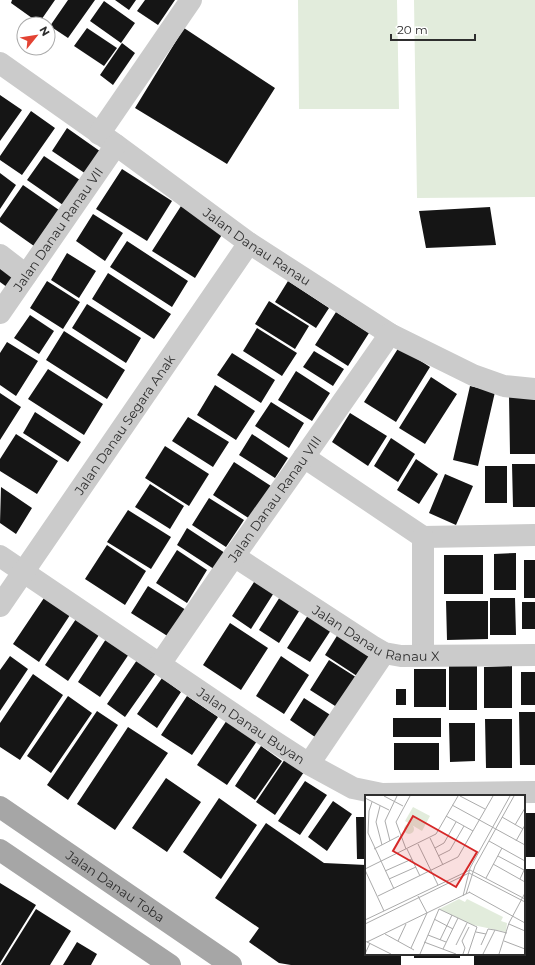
<svg xmlns="http://www.w3.org/2000/svg" width="535" height="965" viewBox="0 0 535 965" font-family="Montserrat,sans-serif">
<style>
.green{fill:#e2ecdc}
.building{fill:#151515}
.lines{fill:none;stroke-linecap:round;stroke-linejoin:round}
.minor{stroke:#cbcbcb;stroke-width:22}
.primary{stroke:#a6a6a6;stroke-width:22}
.labels{text-anchor:middle;dominant-baseline:central;stroke-width:4;stroke-linejoin:round;paint-order:stroke}
.street-label{font-size:13px;fill:#2e2e2e;stroke:#fff}
.inset-road{fill:none;stroke:#ababab;stroke-width:1}
.view{fill:#d62828;fill-opacity:0.15;stroke:#d62828;stroke-width:2}
.inset-edge{fill:none;stroke:#2e2e2e;stroke-width:2}
</style>
<rect width="100%" height="100%" fill="#fff"/>
<path class="green" d="M298,0H397L399,109H299Z
M414,0H535V197L417,198Z"/>
<path class="building" d="M12,0H55L39,23L11,3Z
M68,0H95L68,38L50,26Z
M115,0H136L129,10Z
M145,0H175L158,25L137,11Z
M104,1L135,23L121,43L90,21Z
M87,28L117,48L104,66L74,46Z
M184,28L275,88L227,164L135,108Z
M122,43L135,53L113,85L100,75Z
M0,95L22,110L0,141Z
M31,111L55,128L22,175L0,160V156Z
M67,128L104,154L89,176L52,151Z
M44,156L80,180L63,205L27,180Z
M122,169L172,201L147,241L96,209Z
M0,173L16,185L0,209Z
M23,185L59,210L34,246L0,222V218Z
M181,206L223,233L195,278L152,251Z
M490,207L496,245L426,248L419,211Z
M93,214L123,233L105,261L76,241Z
M127,241L188,281L172,307L110,267Z
M67,253L96,271L79,298L51,280Z
M0,261L21,275L11,290L0,282Z
M108,273L171,314L154,339L92,299Z
M47,281L80,302L63,329L30,308Z
M288,281L329,308L316,328L275,302Z
M269,301L309,326L295,349L255,324Z
M87,304L141,338L126,363L72,328Z
M336,312L369,333L348,366L315,345Z
M30,315L54,331L39,354L14,338Z
M257,328L297,353L282,376L243,351Z
M64,331L125,370L107,399L46,360Z
M7,342L38,361L16,396L0,385V353Z
M399,347L430,367L396,422L364,402Z
M314,351L344,369L333,386L303,367Z
M232,353L275,380L261,403L217,375Z
M48,369L103,404L84,435L28,399Z
M296,371L330,393L312,421L278,400Z
M431,377L457,394L425,444L399,428Z
M215,385L255,411L236,440L197,415Z
M470,386L495,392L478,466L453,460Z
M0,393L21,407L0,440Z
M509,396H535V454H510Z
M271,402L304,423L289,448L255,426Z
M35,412L81,442L68,462L23,433Z
M350,413L387,436L368,466L332,442Z
M188,417L229,442L213,467L172,441Z
M16,434L58,461L37,494L0,471V459Z
M252,434L288,458L275,478L239,455Z
M391,438L415,454L398,482L374,466Z
M165,446L209,474L189,506L145,478Z
M416,459L438,474L419,504L397,490Z
M234,462L271,486L250,519L213,495Z
M512,464H535V507H513Z
M485,466H507V503H485Z
M445,474L473,486L456,525L429,513Z
M150,484L184,506L170,529L135,507Z
M1,487L32,508L16,534L0,523Z
M209,498L244,520L226,547L192,525Z
M128,510L171,537L151,569L107,542Z
M187,528L228,555L217,571L177,545Z
M107,545L146,571L125,605L85,579Z
M177,550L207,570L187,603L156,583Z
M516,553V590H494V554Z
M444,555H483V594H444Z
M524,560H535V598H524Z
M258,576L277,588L251,629L232,616Z
M148,586L186,610L169,637L131,613Z
M283,592L303,605L279,643L259,630Z
M46,595L72,612L39,662L13,644Z
M490,598H515L516,635H490Z
M446,601H488V639L447,640Z
M522,602H535V629H522Z
M310,612L333,627L310,662L287,648Z
M78,616L101,632L68,681L45,665Z
M230,623L268,648L241,690L203,665Z
M340,631L372,651L357,676L325,655Z
M106,639L129,654L100,697L78,682Z
M10,656L28,669L0,711V670Z
M281,656L309,675L284,714L256,696Z
M137,660L156,673L125,717L107,704Z
M329,660L362,681L343,711L310,690Z
M449,665H477V710H449Z
M512,666V708H484V667Z
M414,669H446V707H414Z
M521,672H535V705H521Z
M33,674L63,695L20,760L0,747V723Z
M162,678L181,692L157,728L137,714Z
M396,689H406V705H396Z
M68,696L92,713L51,773L27,756Z
M187,696L218,717L192,755L161,735Z
M304,698L332,716L318,739L290,720Z
M97,711L118,725L68,800L47,785Z
M519,712H535V765H520Z
M393,718H441V737H393Z
M485,719H512V768H486Z
M227,720L257,741L227,785L197,765Z
M449,723H475V761L450,762Z
M128,727L168,753L115,830L77,804Z
M394,743H439V770H394Z
M261,746L282,761L255,800L235,786Z
M285,759L304,772L275,815L256,802Z
M166,778L201,802L167,852L132,828Z
M305,781L327,795L300,835L278,821Z
M219,798L257,825L221,879L183,852Z
M333,801L352,814L327,851L308,837Z
M524,813H535V857H524Z
M356,817H366V859H357Z
M266,823L324,863L366,865V954H401V965H291L279,963L249,942L259,928L215,898Z
M524,869H535V965H474V954H524Z
M0,883L36,905L0,963Z
M36,909L71,931L50,965H1Z
M77,942L97,954L91,965H63Z
M414,954H460V958H414Z"/>
<g class="lines">
<g class="minor">
<path id="s1" d="M0,63L116,145L249,243L390,334L473,375L504,386L535,389"/>
<path d="M99,134L191,0"/>
<path d="M0,255L26,275"/>
<path id="s2" d="M0,313L116,145"/>
<path d="M304,457L423,537L535,535"/>
<path d="M423,537V655"/>
<path id="s3" d="M0,556L269,738L309,764L353,788L382,794L535,792"/>
<path id="s4" d="M234,556L372,646L384,653L401,656L535,655"/>
<path id="s5" d="M0,606L249,243"/>
<path id="s6" d="M160,664L234,556L304,457L390,334"/>
<path d="M309,764L384,653"/>
</g>
<g class="primary">
<path id="s7" d="M0,807L231,965"/>
<path d="M0,850L170,965"/>
</g>
</g>
<g class="labels">
<g class="street-label">
<text stroke="none"><textPath href="#s2" startOffset="102">Jalan Danau Ranau VII</textPath></text>
<text stroke="none"><textPath href="#s1" startOffset="316">Jalan Danau Ranau</textPath></text>
<text stroke="none"><textPath href="#s5" startOffset="220">Jalan Danau Segara Anak</textPath></text>
<text stroke="none"><textPath href="#s6" startOffset="201">Jalan Danau Ranau VIII</textPath></text>
<text stroke="none"><textPath href="#s4" startOffset="165">Jalan Danau Ranau X</textPath></text>
<text stroke="none"><textPath href="#s3" startOffset="303">Jalan Danau Buyan</textPath></text>
<text stroke="none"><textPath href="#s7" startOffset="140">Jalan Danau Toba</textPath></text>
</g>
</g>
<g transform="translate(365 795)">
<rect width="160" height="160" fill="#fff"/>
<path d="M48,12L65,21L57,36L40,26ZM39 34a5 5 0 1 1 10 0a5 5 0 1 1-10 0ZM94,104L100,107L102,104L138,122L136,126L142,128L141,137L108,130L74,114Z" fill="#e2ecdc"/>
<path class="inset-road" d="M19,1L38,11M95,1L120,14M0,3L24,15M7,7L4,16L3,38L29,94M87,10L160,50M15,11L11,27L17,50M81,21L108,36M137,22L158,34M150,30L160,13M65,43L78,70M25,46L20,26L32,1M124,46L160,66M151,46L160,30M53,49L73,90M70,53L79,48L91,27M9,54L34,41M41,54L31,27L45,1M42,54L55,81M73,61L85,55L99,31M133,61L159,75M128,69L160,87M0,74L71,39L93,1M0,75L19,116M20,76L47,64M121,83L137,53M24,84L51,72M155,84L160,73M104,97L160,128M101,99L110,71L149,1M13,101L93,62L128,1M98,101L105,73L145,1M69,124L88,134M0,125L105,75L160,104M0,129L104,78L160,107M144,129L160,136M111,137L121,139L123,134L130,135M20,139L49,155M63,140L81,147M75,145L87,120M0,146L26,159M33,146L41,129M139,146L160,154M2,147L105,97M59,147L91,159M91,150L102,128M116,150L121,139M46,153L62,118L53,101M78,154L93,123M0,159L5,148M55,159L74,114L112,132L103,159M98,159L100,153L97,146L104,132M118,159L130,135L142,138M134,159L144,128L160,98"/>
<path class="view" d="M48,21L112,57L91,92L28,56Z"/>
<rect width="160" height="160" class="inset-edge"/>
</g>
<g transform="translate(36 36) rotate(60)"><circle r="19" fill="#ffffff" stroke="#ababab"/>
<path d="M0-3L7 15L0 10L-7 15Z" fill="#e34333"/>
<text y="-6" font-size="11" font-weight="bold" text-anchor="middle" fill="#2e2e2e">N</text>
</g>
<path d="M391 34v6h84v-6" fill="none" stroke="#2e2e2e" stroke-width="2"/>
<text x="397" y="34" font-size="12" fill="#2e2e2e" stroke="#ffffff" stroke-width="3" paint-order="stroke">20 m</text>
</svg>
